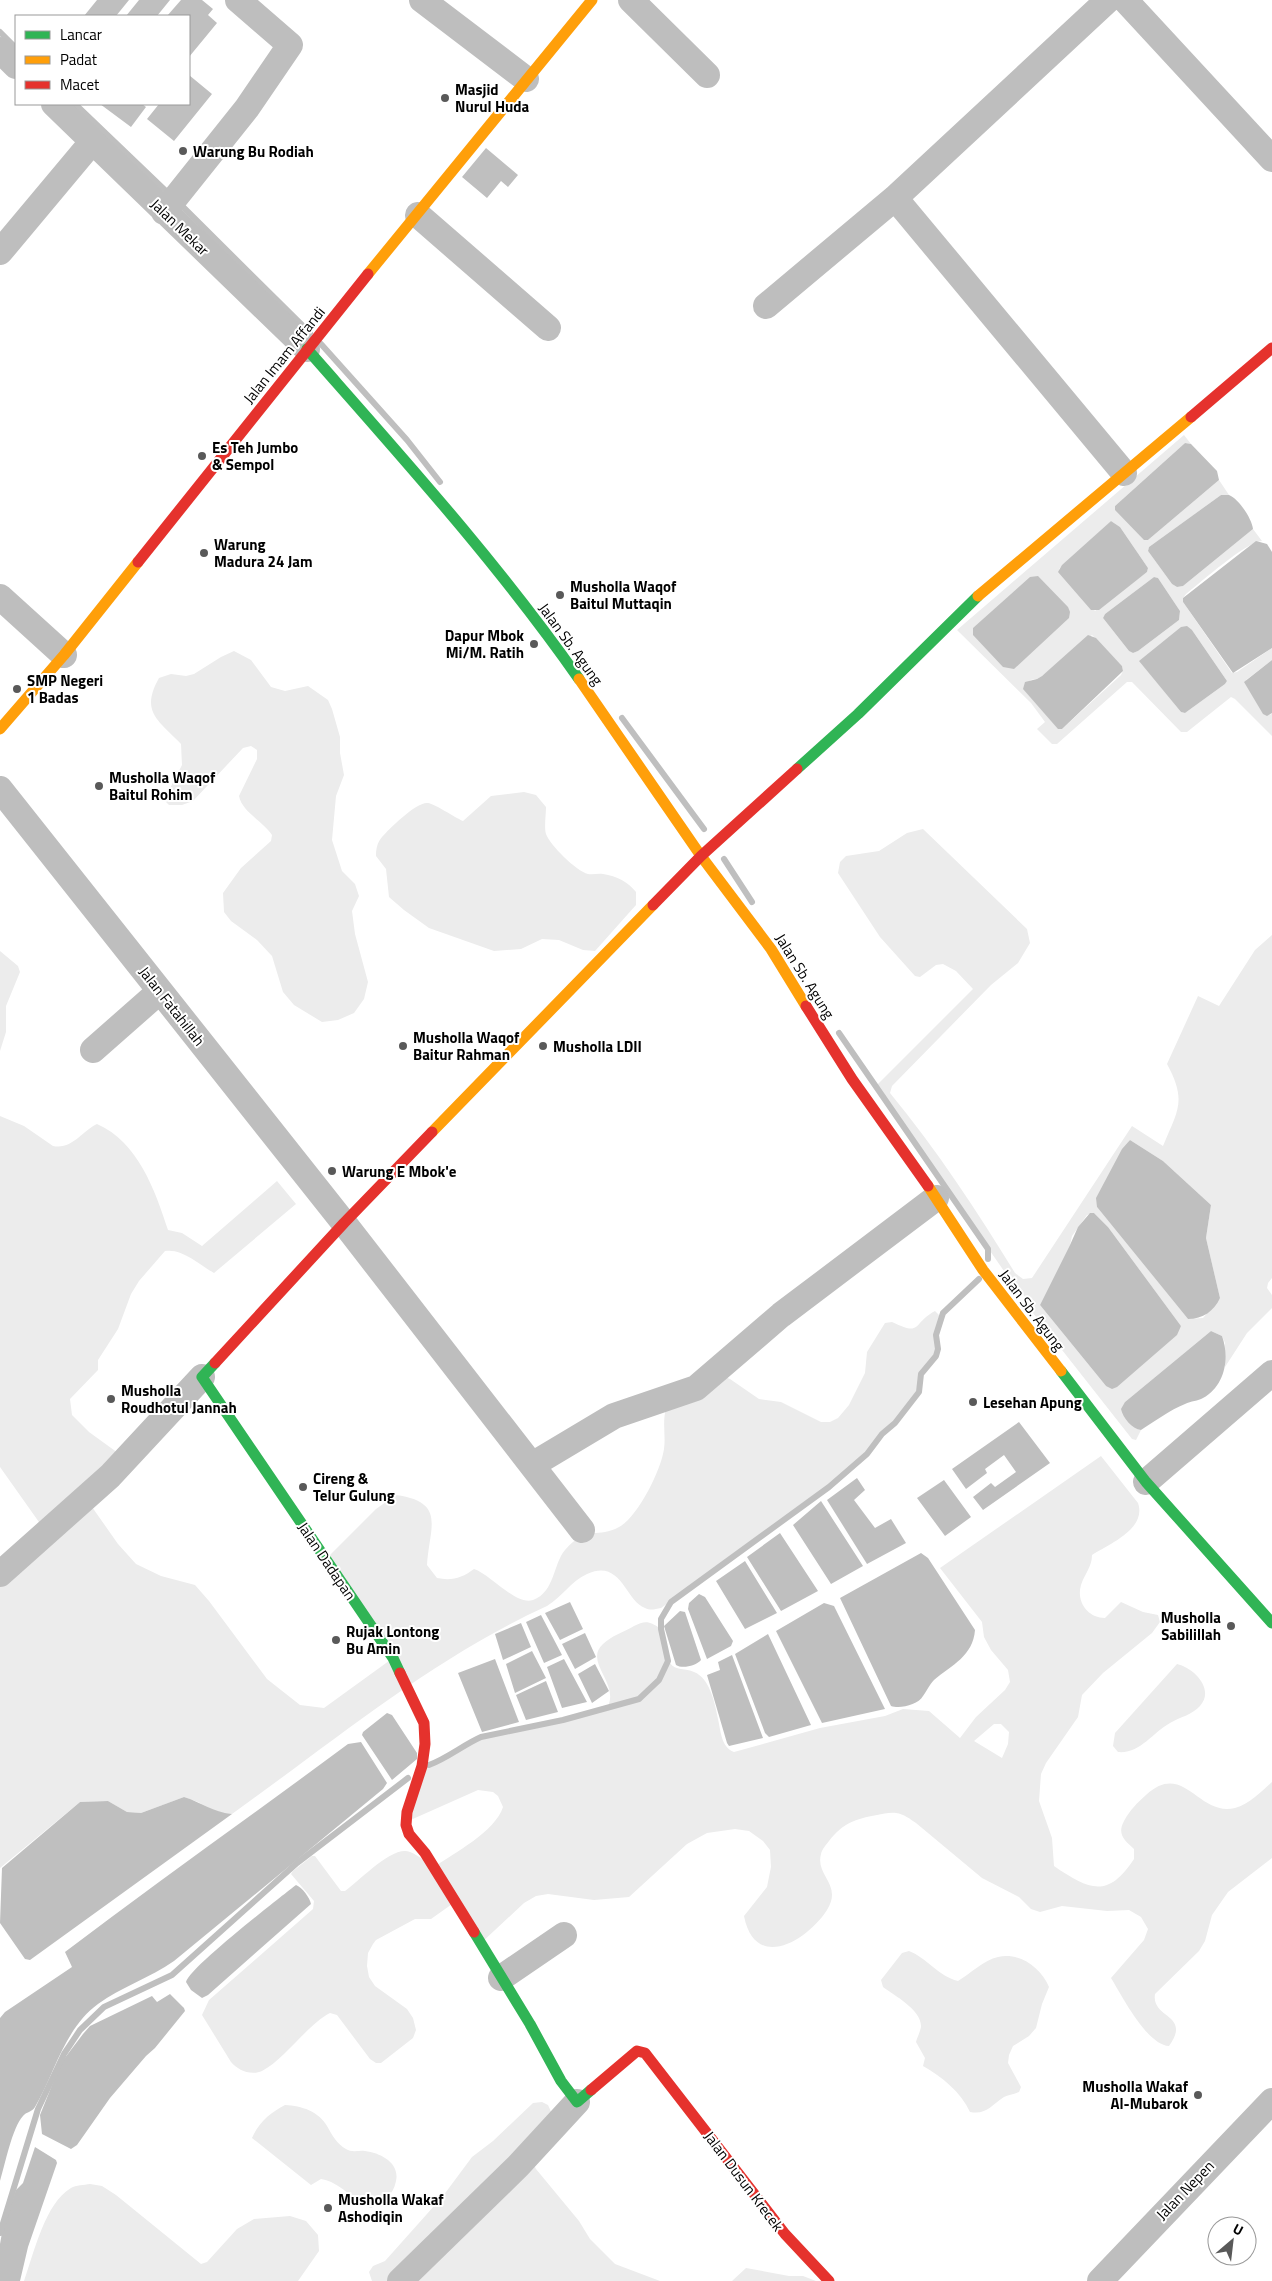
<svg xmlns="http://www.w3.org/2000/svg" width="1272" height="2281" viewBox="0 0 1272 2281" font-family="'Titillium Web',sans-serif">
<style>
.green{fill:#ececec;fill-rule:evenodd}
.water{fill:#bfbfbf}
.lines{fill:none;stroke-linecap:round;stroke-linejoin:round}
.stream{stroke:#bfbfbf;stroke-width:6}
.street{stroke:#bebebe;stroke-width:26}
.fast{stroke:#30b455;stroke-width:11}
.slow{stroke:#ff9f0a;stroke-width:11}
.jam{stroke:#e5322d;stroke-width:11}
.poi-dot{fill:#595959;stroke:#fff;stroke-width:2}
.labels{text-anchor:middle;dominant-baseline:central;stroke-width:4;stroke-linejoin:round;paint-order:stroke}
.poi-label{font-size:15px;font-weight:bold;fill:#000;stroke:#fff;text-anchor:start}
.street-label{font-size:15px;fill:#000;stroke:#fff}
</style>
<rect width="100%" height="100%" fill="#fff"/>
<path class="green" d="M1184,435L1191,444L1185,443L1115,506L1148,540L1219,480L1229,495H1221L1149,547L1148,551L1172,584L1177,587L1183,586L1253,529L1262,541C1247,541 1200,583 1186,594L1183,598V602L1232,673L1237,672L1272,648V660L1246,680L1270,715L1272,713V736L1235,699L1231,697L1187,732H1181L1132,682H1127L1057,744H1052L1037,729L1045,722L1031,703L957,630ZM1111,521L1120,527L1148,568L1147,572L1095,611L1059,569ZM1154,577L1158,578L1180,611L1179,620L1138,651L1133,653L1129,651L1103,618L1105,614ZM1192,630L1227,681L1225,684L1185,713L1181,712L1140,661ZM1092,635L1122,666L1123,671L1121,675L1062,729L1030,680L1037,679L1042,676Z
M234,651L251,660L271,687L285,691L308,686L328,700L332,709L340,737V753L344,775L336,796L332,840L342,871L355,884L359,896L352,911L355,934L368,982L364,999L354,1013L338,1020L322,1022L294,1005L283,992L272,956L257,940L231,921L224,912L223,893L241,868L271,841L272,835C263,821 242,812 239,796L257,759V750L251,746L243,748L193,801L182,805H169L164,800L182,765L181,744C158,720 140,712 159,678L171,674L186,676L194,674L221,657Z
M524,792L536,795L546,807C546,815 544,827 546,834C550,845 576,871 588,874C593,875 598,873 603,874C617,876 628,882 636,892V905L595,951L583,950L559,940L542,939L521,949L494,951L429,928L404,910L389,897L386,869L376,856C376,849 377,843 382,837C389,829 417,801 428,803C435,804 454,817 463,821L491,796Z
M923,829L1027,929L1030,943L1018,963L991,985L892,1086L890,1093C937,1150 977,1211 1015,1273L1023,1279L1032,1278L1132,1126L1163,1146C1178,1110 1187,1101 1167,1064L1198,996L1219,1006L1255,950L1272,935V1278L1268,1283L1267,1288L1272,1295V1308L1247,1333L1225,1367V1343L1222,1336L1211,1331L1125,1402L1137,1429L1141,1430L1136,1440L1132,1439L1033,1313L1023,1294L1015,1287L876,1086L973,989L956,971L943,964L936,965L920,977L915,976L880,937L838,873L840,862L846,856L879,851L907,833ZM1130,1140L1163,1161L1211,1205L1206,1238L1220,1298L1203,1318L1188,1319L1097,1207ZM1094,1213L1108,1227L1181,1326L1106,1386L1040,1305L1070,1245L1072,1236L1087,1215Z
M0,951L18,966L20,972L6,1006V1032L0,1051Z
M0,1116L24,1126L53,1146C72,1150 82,1131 97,1124C138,1142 155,1190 168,1230L182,1233L202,1246L277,1181L296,1204L214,1273C200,1265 182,1248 165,1251L139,1281L131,1294L118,1329L98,1360V1370L70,1399L72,1415L89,1432L118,1453L85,1497L118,1544L136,1564L161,1576L195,1585L209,1601L267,1679L300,1705L324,1708L393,1658L326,1559L376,1509L396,1495C447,1502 429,1528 427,1565L437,1578C452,1581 462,1578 474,1569C490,1574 516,1606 533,1600C555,1592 553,1564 565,1550C588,1524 598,1539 619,1527C638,1517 661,1470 664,1449C666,1435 662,1424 666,1408L720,1375L730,1379L759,1399L781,1402L821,1422H830L838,1418L849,1405L865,1373L867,1352L885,1323L892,1322C923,1337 912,1323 935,1311L942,1318L936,1335L938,1349L936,1356L921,1374L919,1392L895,1423L882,1434L867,1454L829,1487L661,1608C655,1609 651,1611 645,1608C625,1600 621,1558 587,1574C570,1582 562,1597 547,1606C433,1658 334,1741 232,1814L216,1812L198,1802L184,1797L141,1813L127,1812L108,1801L80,1802L0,1868V1574L46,1532L0,1467Z
M1101,1456L1138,1503C1147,1529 1109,1544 1092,1555C1092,1567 1085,1573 1081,1585C1076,1602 1088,1618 1105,1618L1121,1602L1143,1612L1158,1615L1160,1622L1152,1633L1103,1673L1082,1695L1078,1717L1046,1763L1041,1774L1039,1801L1052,1838L1054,1866C1089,1890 1108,1899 1134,1859V1849C1124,1840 1117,1834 1124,1821C1130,1810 1137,1803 1146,1795C1184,1760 1198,1817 1235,1808C1249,1804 1261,1792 1272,1782V1858L1228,1892L1212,1915L1205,1941L1199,1951L1155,1994C1151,2019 1192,2014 1169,2046C1147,2045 1122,1996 1111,1978L1144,1940L1148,1929L1141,1917L1129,1910L1107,1911L1062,1906L1040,1912L1031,1909L1019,1897L982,1878L916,1823C910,1819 904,1814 896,1813C890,1812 883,1814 877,1815C855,1819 843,1823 829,1841C826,1845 822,1849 821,1854C815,1876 843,1884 827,1910C807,1941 755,1972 744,1916L767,1887L771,1867L770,1850L763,1841L749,1831L735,1829L707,1833L687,1844L629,1897L594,1900L548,1894L536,1896L524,1903L480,1944L455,1902L431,1919H415L376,1940L373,1944L368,1953L367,1966L369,1977L375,1986L407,2009L413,2018L416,2030L413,2038L381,2063H376L370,2059L337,2015L330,2013C307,2025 284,2060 262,2071C250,2076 238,2070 231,2062L202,2015L209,2000L313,1909L314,1901L291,1874L293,1871L312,1856H315L341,1891H345C360,1881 392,1845 410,1852C418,1855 426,1862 434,1867C454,1853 495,1832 503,1807L498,1796L493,1792L478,1790L406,1822L428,1765C448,1758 463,1743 483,1737C524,1725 566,1721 607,1708C621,1684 583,1662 603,1644C611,1636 624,1632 634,1626C645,1620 650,1621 661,1629C664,1638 664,1654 670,1663C675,1671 686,1668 694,1672C710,1678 715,1704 718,1719C721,1732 721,1747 734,1752L820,1728L885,1716L903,1709L929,1711L960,1738L976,1717L1005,1690L1010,1682L1008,1670L991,1650L984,1637L982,1622L940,1568ZM994,1724H1001L1009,1732L1008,1744L1002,1758L974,1741Z
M1177,1664C1194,1668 1215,1689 1200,1706C1192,1715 1180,1717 1170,1723C1152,1733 1140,1754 1118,1752L1113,1746L1115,1733Z
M909,1951C927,1958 938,1976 958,1981C970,1974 984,1960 998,1957C1020,1952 1041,1968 1049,1987L1042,2004L1036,2028L1029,2036L1013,2046L1009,2055L1008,2063L1021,2087L1019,2092C1014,2094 1008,2095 1004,2097C991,2105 987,2115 970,2112C961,2092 942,2077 923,2066L925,2058L916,2042C917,2038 920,2032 921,2027C922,2010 895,1996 883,1987L881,1980L902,1953Z
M542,2102L548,2105L553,2116L531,2159L536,2169L579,2221L590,2239L615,2264L660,2281H372L369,2272L373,2266L385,2261L443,2196L472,2157L493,2141L533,2103Z
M285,2105C302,2106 318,2111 327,2126C332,2135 337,2144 346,2149C352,2153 359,2150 365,2151C381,2153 400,2163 396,2181C393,2196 384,2201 371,2208C353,2200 340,2182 321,2179L311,2185L252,2138C259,2122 270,2113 285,2105Z
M90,2184L102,2186L116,2195L201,2264L207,2262L237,2229L254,2219L290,2216L306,2221L318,2235L319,2251L298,2281H24C34,2253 45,2203 71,2188C76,2185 84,2185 90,2184Z
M746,2268L789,2276H803L816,2281H732Z"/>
<path class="water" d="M97,0H129L116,16H84Z
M139,0H170L157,16H126Z
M181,0H202L213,9L208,15L217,23L189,57V16H167Z
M189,75L212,94L174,141L147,119L159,104H189Z
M100,104H142L146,107L131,127Z
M486,148L518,175L508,187L501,181L487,198L462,177Z
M1185,443L1191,444L1217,471L1219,480L1148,540H1144L1115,510V506Z
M1221,495C1222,495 1228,495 1229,495C1239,499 1252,519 1253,529L1183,586L1177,587L1172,584L1148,551L1149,547Z
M1111,521L1120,527L1148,568L1147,572L1099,610H1091L1058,572L1062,565Z
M1256,541L1267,544L1272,552V648L1233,673L1183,602V598Z
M1038,576L1068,607L1070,612L1069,618L1014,669L1003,667L973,635V628L1030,577Z
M1154,577L1158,578L1180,611L1179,620L1138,651L1133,653L1129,651L1103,618L1105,614Z
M1187,626L1192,630L1227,681L1225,684L1185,713L1181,712L1139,661L1181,627Z
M1088,635L1096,638L1122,666L1123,671L1062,729H1058L1023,689L1025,682L1037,679L1042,676Z
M1272,660V713L1267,716L1263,714L1244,682Z
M1130,1140L1163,1161L1211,1205L1206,1238L1220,1298C1214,1311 1203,1319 1188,1319L1097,1207L1096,1198L1122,1149Z
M1090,1213H1094L1108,1227L1181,1326L1177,1335L1117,1387L1112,1389L1106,1386L1040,1305L1070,1245L1078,1227Z
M1211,1331L1222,1336C1230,1358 1225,1386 1203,1398C1198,1401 1191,1401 1185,1404C1170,1410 1155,1421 1141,1430C1132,1429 1123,1418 1121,1409L1125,1402Z
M1019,1422L1050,1463L983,1510L973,1497L991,1483L995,1487L1016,1472L1004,1455L985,1469L987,1473L966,1489L952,1469Z
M857,1478L865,1490L854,1500L875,1528L891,1519L906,1543L867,1564L827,1500Z
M944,1480L971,1517L945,1536L917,1498Z
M821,1501L863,1566L831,1584L793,1525Z
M780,1533L818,1591L781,1611L747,1557Z
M921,1553L928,1558L975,1630C973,1656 952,1665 934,1680C929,1685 927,1691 923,1696C918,1705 900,1709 891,1706L840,1598Z
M745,1561L777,1613L745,1629L716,1581Z
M699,1594L705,1597L733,1641L731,1646L707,1659L688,1609L689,1603Z
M570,1602L583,1629L560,1640L545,1613Z
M824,1603L834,1606L885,1709L822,1723L776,1631Z
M680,1611L685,1612L701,1660C696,1666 682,1669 676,1665L664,1626Z
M541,1615L562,1655L544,1663L526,1622Z
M521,1623L531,1647L503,1660L495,1634Z
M585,1633L596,1657L575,1669L562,1644Z
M768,1634L811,1725L769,1737L765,1733L735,1654Z
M532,1651L546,1678L515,1693L506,1664Z
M732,1655L763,1738L729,1746L727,1743L707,1675L720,1670L718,1662Z
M495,1659L519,1722L482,1732L458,1673Z
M564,1659L587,1702L562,1708L547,1667Z
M595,1664L609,1691L592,1703L578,1674Z
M546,1681L558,1712L526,1720L516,1695Z
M387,1713L392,1715L417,1753V1759L392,1780L362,1735L363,1732Z
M361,1742L387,1783L383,1789L174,1961C150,1978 121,1987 98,2004C64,2029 55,2073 35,2107C32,2112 26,2112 23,2116C12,2128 5,2165 0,2181V2018L5,2012L72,1967L65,1952C158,1881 254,1814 348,1744Z
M184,1797C203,1803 212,1812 232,1814L30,1960L25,1959L0,1923L2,1868L80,1802L108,1801L127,1812L141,1813Z
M296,1885C302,1887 310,1898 311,1904L208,1995L202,1998L191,1990L186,1982C190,1967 278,1899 296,1885Z
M170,1994L184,2008L185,2011L155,2048L146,2056L110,2098L77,2145L71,2149L42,2134L40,2115L61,2063L83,2034L90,2026L152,1996L157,2002Z
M35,2147L56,2160L57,2163L28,2247L20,2281H0V2244L3,2227L16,2190L23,2183Z"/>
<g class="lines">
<path class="stream" d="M0,32L16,48
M75,104L170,195
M179,203L310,333
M321,344L407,440L440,482
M622,718L704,829
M724,859L752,902
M839,1033L988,1249V1259
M429,1765C448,1758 463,1745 481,1737L563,1720L639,1699L659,1680L668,1661L661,1629V1619L671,1602L829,1487L867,1454L882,1434L895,1423L919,1392L921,1374L936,1356L938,1349L936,1335L943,1313L979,1279
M0,2233L38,2109L64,2054L80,2030L104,2007L172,1975L297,1863L408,1778"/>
<path class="street" d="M422,0L526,79
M631,0L707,75
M1125,0L1272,159
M0,50L16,66
M54,104L307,349
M895,198L1124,473
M164,212L247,108L290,45L238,0
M418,215L548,328
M0,252L92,142
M766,306L895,198L1108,0
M0,597L64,655
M0,789L344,1223L582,1530
M93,1050L160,991
M532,1465L614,1416L696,1388L781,1315L936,1198
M1146,1482L1272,1373
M0,1574L110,1476L202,1377
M501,1978L564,1935
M400,2281L518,2166L577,2102
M1100,2281L1272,2101"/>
<path class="fast" d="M307,349C401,456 497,562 579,679
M797,769L858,714L978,596
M215,1363L202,1377L393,1658L400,1673
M1061,1371L1146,1482L1272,1623
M474,1932L530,2024L561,2081L577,2102L591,2090"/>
<path class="slow" d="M368,274L592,0
M978,596L1191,417
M579,679L701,856L771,949L806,1006
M0,729L64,655L138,562
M432,1132L653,905
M928,1186L983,1270L1061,1371"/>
<path class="jam" d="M1191,417L1272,348
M138,562L368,274
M653,905L701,856L797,769
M806,1006L852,1079L928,1186
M215,1363L344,1223L432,1132
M400,1673L424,1723L425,1744L422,1766L407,1812L406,1825L409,1834L425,1853L474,1932
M591,2090L637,2051L645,2053L785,2234L829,2281"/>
</g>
<g class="poi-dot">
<circle cx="445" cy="98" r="5"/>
<circle cx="183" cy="151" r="5"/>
<circle cx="202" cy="456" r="5"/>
<circle cx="204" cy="553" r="5"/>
<circle cx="560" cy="595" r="5"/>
<circle cx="534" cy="644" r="5"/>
<circle cx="17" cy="689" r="5"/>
<circle cx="99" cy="786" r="5"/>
<circle cx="403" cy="1046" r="5"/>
<circle cx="543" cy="1046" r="5"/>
<circle cx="332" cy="1171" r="5"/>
<circle cx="111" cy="1399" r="5"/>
<circle cx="973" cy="1402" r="5"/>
<circle cx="303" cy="1487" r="5"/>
<circle cx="1231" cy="1626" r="5"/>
<circle cx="336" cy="1640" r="5"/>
<circle cx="1198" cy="2095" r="5"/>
<circle cx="328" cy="2208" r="5"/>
</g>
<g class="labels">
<g class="poi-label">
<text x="455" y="89">Masjid<tspan x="455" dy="17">Nurul Huda</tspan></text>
<text x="193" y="151">Warung Bu Rodiah</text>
<text x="212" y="447">Es Teh Jumbo<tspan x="212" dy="17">&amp; Sempol</tspan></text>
<text x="214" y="544">Warung<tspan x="214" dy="17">Madura 24 Jam</tspan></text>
<text x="570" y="586">Musholla Waqof<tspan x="570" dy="17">Baitul Muttaqin</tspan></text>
<text x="524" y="635" text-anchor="end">Dapur Mbok<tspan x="524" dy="17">Mi/M. Ratih</tspan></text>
<text x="27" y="680">SMP Negeri<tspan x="27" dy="17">1 Badas</tspan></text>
<text x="109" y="777">Musholla Waqof<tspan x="109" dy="17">Baitul Rohim</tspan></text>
<text x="413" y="1037">Musholla Waqof<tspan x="413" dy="17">Baitur Rahman</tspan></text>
<text x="553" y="1046">Musholla LDII</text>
<text x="342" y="1171">Warung E Mbok'e</text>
<text x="121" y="1390">Musholla<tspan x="121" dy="17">Roudhotul Jannah</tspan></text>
<text x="983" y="1402">Lesehan Apung</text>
<text x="313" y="1478">Cireng &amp;<tspan x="313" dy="17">Telur Gulung</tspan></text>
<text x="1221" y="1617" text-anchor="end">Musholla<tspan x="1221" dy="17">Sabilillah</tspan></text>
<text x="346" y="1631">Rujak Lontong<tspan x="346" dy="17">Bu Amin</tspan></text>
<text x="1188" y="2086" text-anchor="end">Musholla Wakaf<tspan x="1188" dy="17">Al-Mubarok</tspan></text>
<text x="338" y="2199">Musholla Wakaf<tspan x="338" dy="17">Ashodiqin</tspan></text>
</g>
<g class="street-label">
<text transform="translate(180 227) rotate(44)">Jalan Mekar</text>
<text transform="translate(284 355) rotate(-51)">Jalan Imam Affandi</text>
<text transform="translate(571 644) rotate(54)">Jalan Sb. Agung</text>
<text transform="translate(805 976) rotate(58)">Jalan Sb. Agung</text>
<text transform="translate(172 1006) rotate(52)">Jalan Fatahillah</text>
<text transform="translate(1032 1310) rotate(53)">Jalan Sb. Agung</text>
<text transform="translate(327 1561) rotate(56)">Jalan Dadapan</text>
<text transform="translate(744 2181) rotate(53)">Jalan Dusun Krecek</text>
<text transform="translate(1185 2190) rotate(-46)">Jalan Nepen</text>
</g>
</g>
<rect x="15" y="15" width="175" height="90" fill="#ffffff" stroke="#999999"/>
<rect x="25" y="31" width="25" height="8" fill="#30b455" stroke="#999999"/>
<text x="60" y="40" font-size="15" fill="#000000">Lancar</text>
<rect x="25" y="56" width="25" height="8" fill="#ff9f0a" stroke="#999999"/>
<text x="60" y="65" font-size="15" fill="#000000">Padat</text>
<rect x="25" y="81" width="25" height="8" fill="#e5322d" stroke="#999999"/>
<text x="60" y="90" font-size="15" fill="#000000">Macet</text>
<g transform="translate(1232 2241) rotate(28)"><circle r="24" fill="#ffffff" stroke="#999999"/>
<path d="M0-4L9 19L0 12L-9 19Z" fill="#595959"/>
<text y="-8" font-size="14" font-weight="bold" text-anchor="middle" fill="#000000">U</text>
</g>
</svg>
